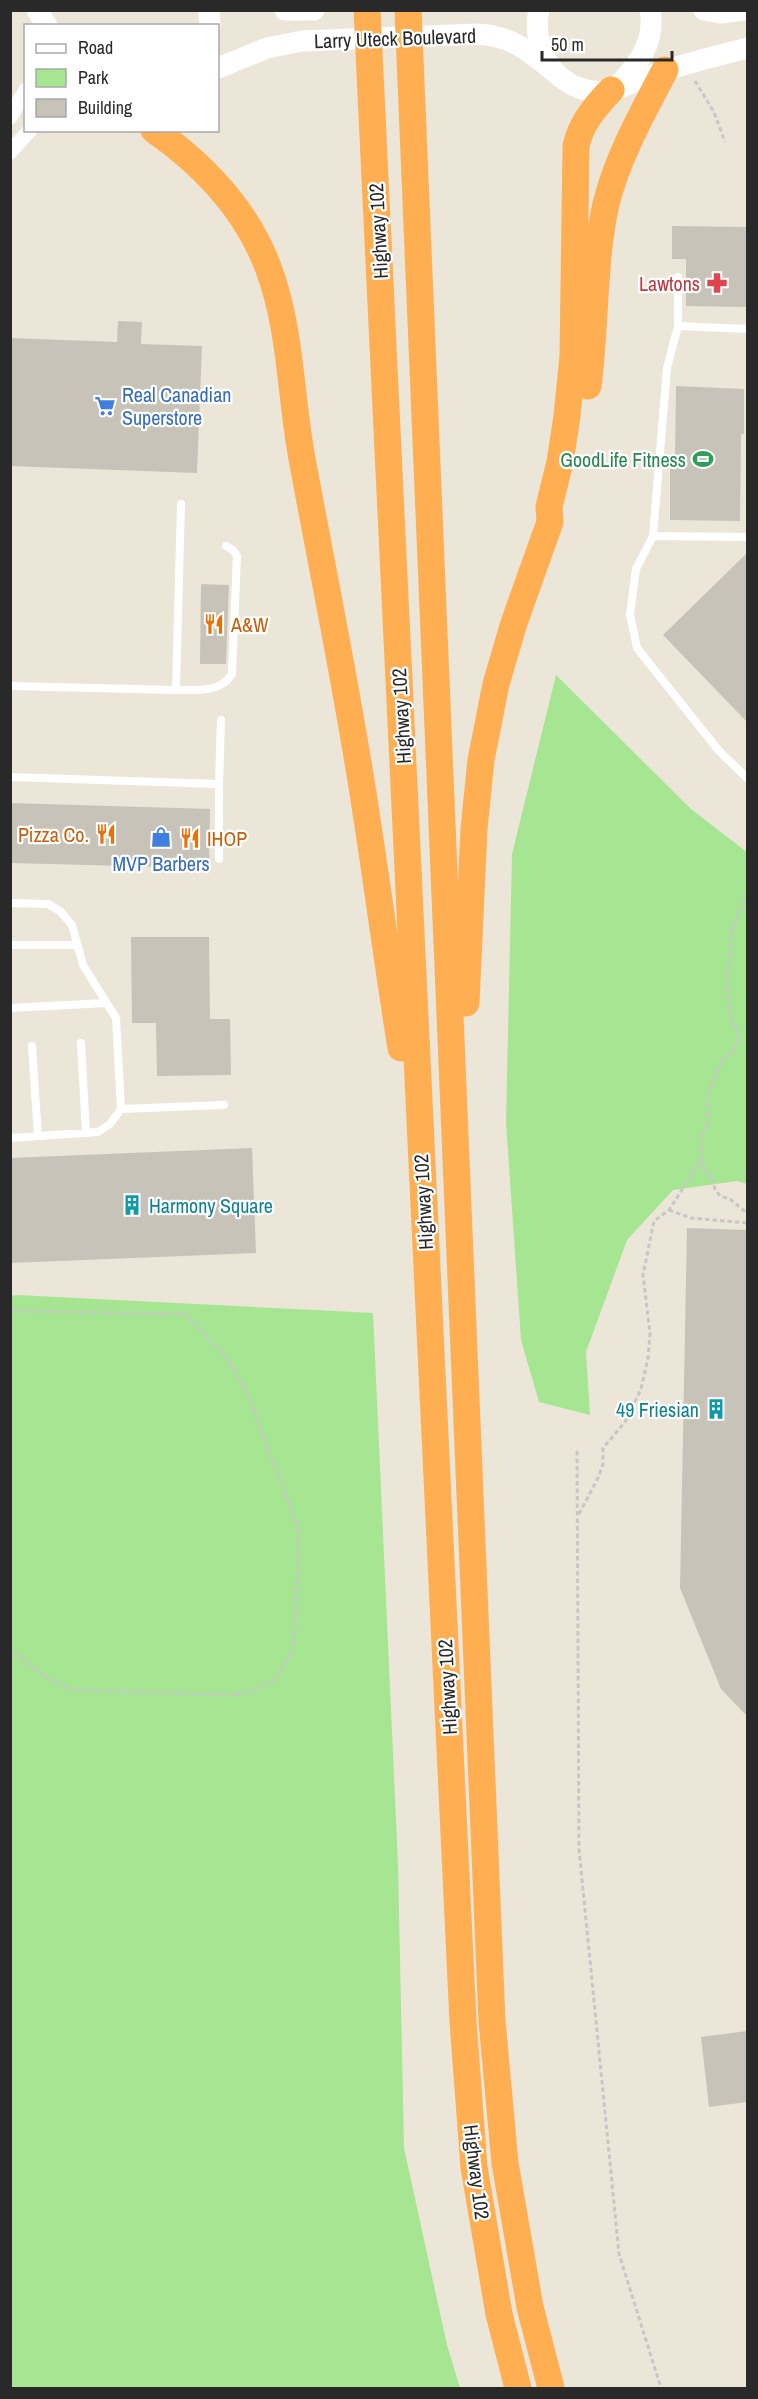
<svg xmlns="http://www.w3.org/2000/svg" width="758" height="2399" viewBox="0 0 758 2399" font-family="'Archivo Narrow',sans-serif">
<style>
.green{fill:#a6e692}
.building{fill:#c7c3b9}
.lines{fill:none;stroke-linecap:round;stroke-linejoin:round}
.path{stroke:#c7c7c7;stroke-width:3;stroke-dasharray:4.5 3;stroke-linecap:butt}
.service{stroke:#fff;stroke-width:8}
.minor{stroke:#fff;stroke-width:15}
.secondary{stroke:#fff;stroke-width:21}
.motorway{stroke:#ffae51;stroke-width:27}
.labels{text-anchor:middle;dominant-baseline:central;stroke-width:4.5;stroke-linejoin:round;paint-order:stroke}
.street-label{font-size:20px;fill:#292929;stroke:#fff}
.health-label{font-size:20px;fill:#be3a42;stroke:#fff;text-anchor:end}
.shop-label{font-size:20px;fill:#366cbe;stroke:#fff;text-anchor:start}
.leisure-label{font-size:20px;fill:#27864d;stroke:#fff;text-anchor:end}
.food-label{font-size:20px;fill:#c56008;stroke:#fff;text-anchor:start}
.culture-label{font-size:20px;fill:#0d838f;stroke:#fff;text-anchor:start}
</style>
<rect width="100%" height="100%" fill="#ece6d9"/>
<path class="green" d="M556,675L691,809L748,853L747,1184L737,1181L673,1190L627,1240L586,1352L590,1415L539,1402L521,1340L506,1122L512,854Z
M17,1295L373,1313L398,1864L404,2148L447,2345L460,2388H11L10,1296Z"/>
<path class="building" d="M672,226L747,227V307L686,306V259H672Z
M118,321L142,322L141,344L202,346L197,473L10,466V338L117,342Z
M676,386L744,389V434H741L740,521L670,520V457L675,458Z
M747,553V722L663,635Z
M201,584L229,585L226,664H200Z
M10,803L210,809L209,868L10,863Z
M131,937H209L210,1019H230L231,1075L157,1076L156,1023H132Z
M252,1148L256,1253L10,1263V1158Z
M687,1228L747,1230V1716L721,1689L680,1588Z
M747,2031V2102L709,2107L701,2037Z"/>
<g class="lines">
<path class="path" d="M695,81L714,112L725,142
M701,1160L702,1135L708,1124L707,1101L709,1090L722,1061L732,1051L738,1041V1030L730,1018L727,976L732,931L748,890
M669,1210L691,1218L748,1223
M10,1311L185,1314L227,1358L247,1393L298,1527L296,1629L290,1656L274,1680L253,1691L232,1695L77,1690C49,1684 32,1666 10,1649
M577,1451L579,1849L619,2254L661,2388
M579,1514L598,1478L603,1464V1448L625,1422L641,1389L648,1358L650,1333L643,1275L654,1221L669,1210L701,1160L703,1167L712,1178L715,1189L720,1196L730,1199L748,1214"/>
<path class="service" d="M678,277V326L667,368L653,536L636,569L630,614L637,648L719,751L748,779
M678,326L748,329
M653,536L748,537
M10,686L176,690L181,504
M176,690C196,690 221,693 232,674L237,556L233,550L226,546
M10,777L219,784V859
M219,784L221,720
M10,903L48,904L60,911L72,925L83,965L116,1018L121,1109L110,1124L98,1132L10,1138
M10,945H77
M10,1008L106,1003
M81,1043L86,1133
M32,1046L38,1136
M121,1109L224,1105"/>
<path class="minor" d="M10,117L26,90
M10,152L30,130"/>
<path class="secondary" d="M37,10L47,26
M209,10L210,26
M285,10H314
M539,10C529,54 564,100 612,90C629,86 646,76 664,71C691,62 720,55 748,48
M704,10L720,13L744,10
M218,68L267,48L302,41L477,34C516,36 534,56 563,79
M618,86C638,64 656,42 650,10"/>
<path class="motorway" d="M367,10L463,2022L474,2167L499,2314L518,2388
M408,10L492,2021L505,2163L530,2307L551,2388
M154,130C204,165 246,209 268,267C292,330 290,399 303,464C323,572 345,679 362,787C376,874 387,961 401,1048
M588,386C596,326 593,262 606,204C617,158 643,112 665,70
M466,1003L474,829L481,760L496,684L514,623L550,522L549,507L560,462L567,416L573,356L576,146C581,123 595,107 611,90"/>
</g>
<defs>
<g id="pharmacy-bare" transform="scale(1.62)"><path d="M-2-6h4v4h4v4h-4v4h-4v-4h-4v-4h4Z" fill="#e0444e" stroke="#fff" stroke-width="2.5" paint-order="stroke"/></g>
<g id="supermarket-bare" transform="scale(1.62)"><path d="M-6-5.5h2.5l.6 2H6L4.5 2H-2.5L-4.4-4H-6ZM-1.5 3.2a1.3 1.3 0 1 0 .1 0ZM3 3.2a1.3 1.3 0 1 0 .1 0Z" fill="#3f7fe0" stroke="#fff" stroke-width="2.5" paint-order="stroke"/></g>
<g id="stadium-bare" transform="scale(1.62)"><path d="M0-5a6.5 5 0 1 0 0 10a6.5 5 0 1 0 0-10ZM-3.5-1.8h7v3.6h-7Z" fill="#2e9e5b" stroke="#fff" stroke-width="2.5" paint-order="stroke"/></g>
<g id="restaurant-bare" transform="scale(1.62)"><path d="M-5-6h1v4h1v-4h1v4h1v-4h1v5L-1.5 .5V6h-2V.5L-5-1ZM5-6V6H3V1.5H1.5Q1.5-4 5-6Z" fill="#e8710a" stroke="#fff" stroke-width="2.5" paint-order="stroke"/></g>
<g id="shop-bare" transform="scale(1.62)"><path d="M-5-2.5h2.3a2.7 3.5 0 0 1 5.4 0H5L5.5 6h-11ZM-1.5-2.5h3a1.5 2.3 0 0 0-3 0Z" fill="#3f7fe0" stroke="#fff" stroke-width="2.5" paint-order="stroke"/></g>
<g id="building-bare" transform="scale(1.62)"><path d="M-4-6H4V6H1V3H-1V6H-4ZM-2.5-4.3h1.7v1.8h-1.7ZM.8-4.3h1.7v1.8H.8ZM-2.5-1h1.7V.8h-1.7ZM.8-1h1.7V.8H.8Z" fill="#0f9aa8" stroke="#fff" stroke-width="2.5" paint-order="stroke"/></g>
</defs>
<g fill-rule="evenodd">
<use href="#pharmacy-bare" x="717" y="283"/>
<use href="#supermarket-bare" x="105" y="406"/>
<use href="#stadium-bare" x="703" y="459"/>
<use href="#restaurant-bare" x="214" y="624"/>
<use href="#restaurant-bare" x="106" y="834"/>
<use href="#shop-bare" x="161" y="837"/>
<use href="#restaurant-bare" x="190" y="838"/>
<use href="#building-bare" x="132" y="1205"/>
<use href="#building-bare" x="716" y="1409"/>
</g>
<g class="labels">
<g class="street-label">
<text transform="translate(395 38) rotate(-2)">Larry Uteck Boulevard</text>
<text transform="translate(378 231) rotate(-93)">Highway 102</text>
<text transform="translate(401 716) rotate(-93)">Highway 102</text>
<text transform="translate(423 1202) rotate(-93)">Highway 102</text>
<text transform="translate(447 1687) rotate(-93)">Highway 102</text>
<text transform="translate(477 2172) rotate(83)">Highway 102</text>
</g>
<g class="health-label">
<text x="700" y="283">Lawtons</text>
</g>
<g class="shop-label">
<text x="122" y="394">Real Canadian<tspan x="122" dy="23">Superstore</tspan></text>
<text x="161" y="863" text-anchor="middle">MVP Barbers</text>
</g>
<g class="leisure-label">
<text x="686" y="459">GoodLife Fitness</text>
</g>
<g class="food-label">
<text x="231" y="624">A&amp;W</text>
<text x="89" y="834" text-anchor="end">Pizza Co.</text>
<text x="207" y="838">IHOP</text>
</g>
<g class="culture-label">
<text x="149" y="1205">Harmony Square</text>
<text x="699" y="1409" text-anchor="end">49 Friesian</text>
</g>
</g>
<rect width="758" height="2399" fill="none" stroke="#292929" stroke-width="24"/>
<rect x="24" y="24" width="195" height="108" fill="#ffffff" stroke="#a9a9a9" stroke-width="1.5"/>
<rect x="36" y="44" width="30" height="9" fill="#ffffff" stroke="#a9a9a9" stroke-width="1.5"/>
<text x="78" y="54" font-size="18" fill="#292929">Road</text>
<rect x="36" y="69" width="30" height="18" fill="#a6e692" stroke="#a9a9a9" stroke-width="1.5"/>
<text x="78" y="84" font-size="18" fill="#292929">Park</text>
<rect x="36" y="99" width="30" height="18" fill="#c7c3b9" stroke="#a9a9a9" stroke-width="1.5"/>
<text x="78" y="114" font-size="18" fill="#292929">Building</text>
<path d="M542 51v9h130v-9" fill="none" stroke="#292929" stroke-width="3"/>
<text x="551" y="51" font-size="18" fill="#292929" stroke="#ffffff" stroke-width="4.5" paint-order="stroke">50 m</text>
</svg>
